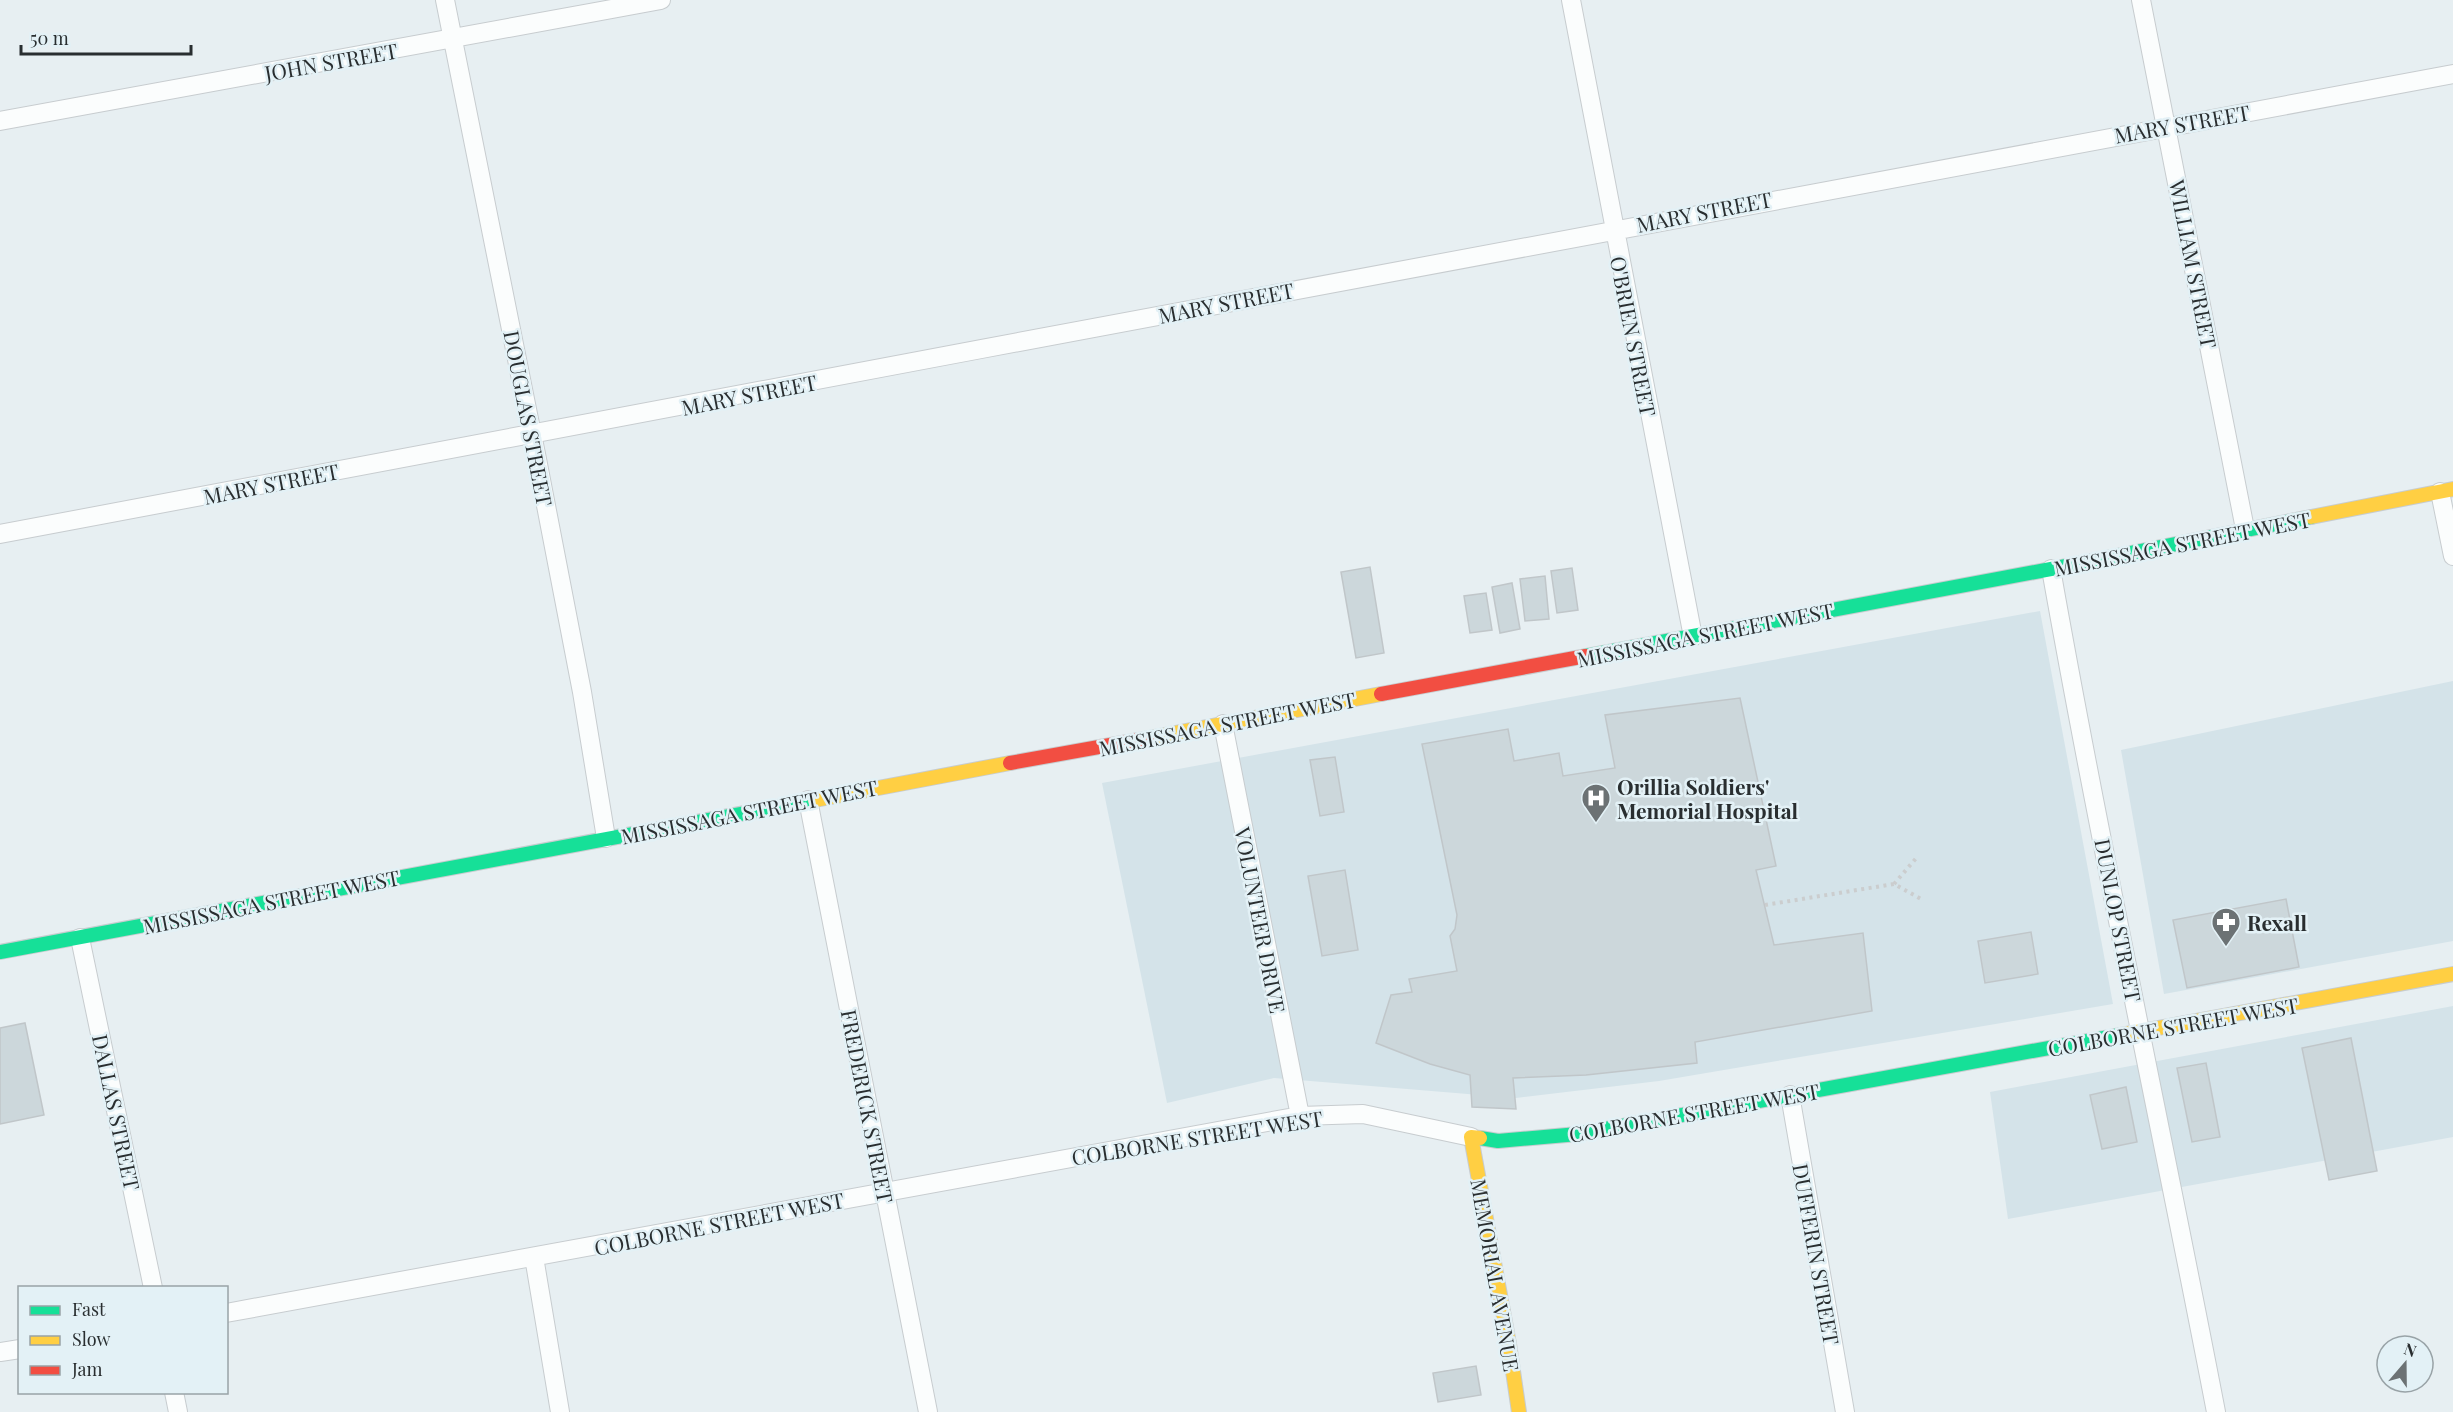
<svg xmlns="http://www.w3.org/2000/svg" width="2453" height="1412" viewBox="0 0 2453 1412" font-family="'Playfair Display',serif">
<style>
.built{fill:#d4e3e9}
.building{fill:#ccd7db;stroke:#c0c6c9;stroke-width:1.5}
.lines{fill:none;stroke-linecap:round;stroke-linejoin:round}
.street-casing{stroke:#c7cccf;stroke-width:20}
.fast-casing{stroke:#c7cccf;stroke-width:16}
.slow-casing{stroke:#c7cccf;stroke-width:16}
.jam-casing{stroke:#c7cccf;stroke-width:16}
.path{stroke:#cbcdce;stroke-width:4;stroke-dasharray:3 4.5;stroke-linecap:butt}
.street{stroke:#fbfdfd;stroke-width:18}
.fast{stroke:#16e098;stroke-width:14}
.slow{stroke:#ffcf43;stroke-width:14}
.jam{stroke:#f24e42;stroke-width:14}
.labels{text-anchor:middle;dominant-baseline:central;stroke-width:5;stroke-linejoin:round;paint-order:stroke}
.street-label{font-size:21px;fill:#292e30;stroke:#e3f1f6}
.poi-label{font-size:21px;font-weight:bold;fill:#292e30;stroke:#e3f1f6;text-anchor:start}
</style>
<rect width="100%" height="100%" fill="#e7eff2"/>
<path class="built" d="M2040,611L2113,1004L1659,1081L1516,1098L1274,1078L1167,1103L1102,783Z
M2453,681V941L2164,994L2121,750Z
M2453,1006V1137L2008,1219L1990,1092Z"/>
<path class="building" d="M1370,567L1384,653L1356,658L1341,572Z
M1572,568L1578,610L1557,613L1551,571Z
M1545,576L1549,619L1525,621L1520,579Z
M1512,583L1520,629L1500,633L1492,587Z
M1486,593L1492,630L1470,633L1464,596Z
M1740,698L1776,866L1756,870L1774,945L1863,933L1872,1011L1695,1042L1697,1063L1586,1075L1513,1078L1516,1109L1472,1107L1470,1075L1430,1064L1376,1043L1391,995L1412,992L1409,979L1457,971L1450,936L1455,929L1457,915L1422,744L1508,729L1514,761L1559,753L1563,776L1615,768L1605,715Z
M1335,757L1344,812L1320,816L1310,760Z
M1345,870L1358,950L1322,956L1308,876Z
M2286,899L2299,967L2187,988L2173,920Z
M2031,932L2038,974L1985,983L1978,941Z
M25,1023L44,1115L0,1124V1028Z
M2351,1038L2377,1171L2329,1180L2302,1048Z
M2206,1063L2220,1137L2192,1142L2177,1068Z
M2126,1087L2137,1142L2102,1149L2090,1095Z
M1476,1366L1481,1395L1438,1402L1433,1373Z"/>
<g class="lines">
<g class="street-casing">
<path id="street" d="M445,0L537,459L582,692L606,838
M1571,0L1693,637
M2141,0L2245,529
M0,121L661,0
M2440,492L2453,556
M0,534C818,382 1634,222 2453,74
M2051,569C2101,851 2162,1131 2216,1412
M1223,724L1300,1116
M808,800L928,1412
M80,938L153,1288
M1790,1095L1845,1412
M534,1257L560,1412
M226,1313L1300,1116L1363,1114L1471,1137
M0,1352L20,1349
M174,1392L178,1412"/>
</g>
<g class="fast-casing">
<path id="fast" d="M1586,656L2051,569L2311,517
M0,952L815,800
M1480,1138L1498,1141L1578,1134L2120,1035"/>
</g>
<g class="slow-casing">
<path id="slow" d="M2311,517L2453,489
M1149,738L1381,694
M815,800L1010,763
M2120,1035L2453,974
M1480,1138L1471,1137L1509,1344L1519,1412"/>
</g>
<g class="jam-casing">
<path id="jam" d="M1381,694L1586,656
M1010,763L1149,738"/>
</g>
<path class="path" d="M1894,884L1918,856
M1765,905L1894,884L1923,900"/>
<use href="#street" class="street"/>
<use href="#fast" class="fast"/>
<use href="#slow" class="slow"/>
<use href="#jam" class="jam"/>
</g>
<defs>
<g id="hospital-pin" transform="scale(1.5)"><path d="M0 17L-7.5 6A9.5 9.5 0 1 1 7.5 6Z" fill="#6c7274" stroke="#e3f1f6"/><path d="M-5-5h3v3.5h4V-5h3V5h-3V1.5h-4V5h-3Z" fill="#fff"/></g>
<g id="pharmacy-pin" transform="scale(1.5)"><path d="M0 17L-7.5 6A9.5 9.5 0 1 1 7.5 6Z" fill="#6c7274" stroke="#e3f1f6"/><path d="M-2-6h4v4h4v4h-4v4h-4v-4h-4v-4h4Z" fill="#fff"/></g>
</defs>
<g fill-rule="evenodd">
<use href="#hospital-pin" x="1596" y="798"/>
<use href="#pharmacy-pin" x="2226" y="922"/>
</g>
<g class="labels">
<g class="street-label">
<text transform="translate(331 61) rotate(-10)">JOHN STREET</text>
<text transform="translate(2182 123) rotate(-10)">MARY STREET</text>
<text transform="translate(1704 211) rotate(-11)">MARY STREET</text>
<text transform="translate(2194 264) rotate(79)">WILLIAM STREET</text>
<text transform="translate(1226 302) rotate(-11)">MARY STREET</text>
<text transform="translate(1634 336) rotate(79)">O'BRIEN STREET</text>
<text transform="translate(749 394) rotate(-11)">MARY STREET</text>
<text transform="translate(529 418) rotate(79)">DOUGLAS STREET</text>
<text transform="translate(271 483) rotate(-11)">MARY STREET</text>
<text transform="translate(2182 543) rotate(-11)">MISSISSAGA STREET WEST</text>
<text transform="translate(1705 634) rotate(-11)">MISSISSAGA STREET WEST</text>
<text transform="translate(1227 723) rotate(-11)">MISSISSAGA STREET WEST</text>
<text transform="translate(749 811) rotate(-11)">MISSISSAGA STREET WEST</text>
<text transform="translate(271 901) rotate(-11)">MISSISSAGA STREET WEST</text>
<text transform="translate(1261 920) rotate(79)">VOLUNTEER DRIVE</text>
<text transform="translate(2119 920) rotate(79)">DUNLOP STREET</text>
<text transform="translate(2173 1026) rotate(-10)">COLBORNE STREET WEST</text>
<text transform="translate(868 1106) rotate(79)">FREDERICK STREET</text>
<text transform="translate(117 1112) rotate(78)">DALLAS STREET</text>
<text transform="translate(1694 1112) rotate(-10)">COLBORNE STREET WEST</text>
<text transform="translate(1197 1137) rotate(-9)">COLBORNE STREET WEST</text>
<text transform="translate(719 1223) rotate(-11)">COLBORNE STREET WEST</text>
<text transform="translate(1817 1254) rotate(80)">DUFFERIN STREET</text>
<text transform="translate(1496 1275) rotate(80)">MEMORIAL AVENUE</text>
</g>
<g class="poi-label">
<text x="1617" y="786">Orillia Soldiers'<tspan x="1617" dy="24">Memorial Hospital</tspan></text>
<text x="2247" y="922">Rexall</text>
</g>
</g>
<rect x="18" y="1286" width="210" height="108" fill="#e3f1f6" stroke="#99a3a7" stroke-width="1.5"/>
<rect x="30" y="1306" width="30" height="9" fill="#16e098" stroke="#99a3a7" stroke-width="1.5"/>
<text x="72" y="1316" font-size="18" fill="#292e30">Fast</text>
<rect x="30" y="1336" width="30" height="9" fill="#ffcf43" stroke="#99a3a7" stroke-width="1.5"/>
<text x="72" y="1346" font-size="18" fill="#292e30">Slow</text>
<rect x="30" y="1366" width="30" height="9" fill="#f24e42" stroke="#99a3a7" stroke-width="1.5"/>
<text x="72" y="1376" font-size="18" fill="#292e30">Jam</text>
<g transform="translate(2405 1364) rotate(20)"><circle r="28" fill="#e3f1f6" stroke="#99a3a7" stroke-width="1.5"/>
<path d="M0-4.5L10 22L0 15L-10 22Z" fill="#6c7274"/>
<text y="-9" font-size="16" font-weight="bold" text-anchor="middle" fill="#292e30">N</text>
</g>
<path d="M21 45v9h170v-9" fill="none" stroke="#292e30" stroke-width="3"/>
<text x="30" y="45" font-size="18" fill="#292e30" stroke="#e3f1f6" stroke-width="4.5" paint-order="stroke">50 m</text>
</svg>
